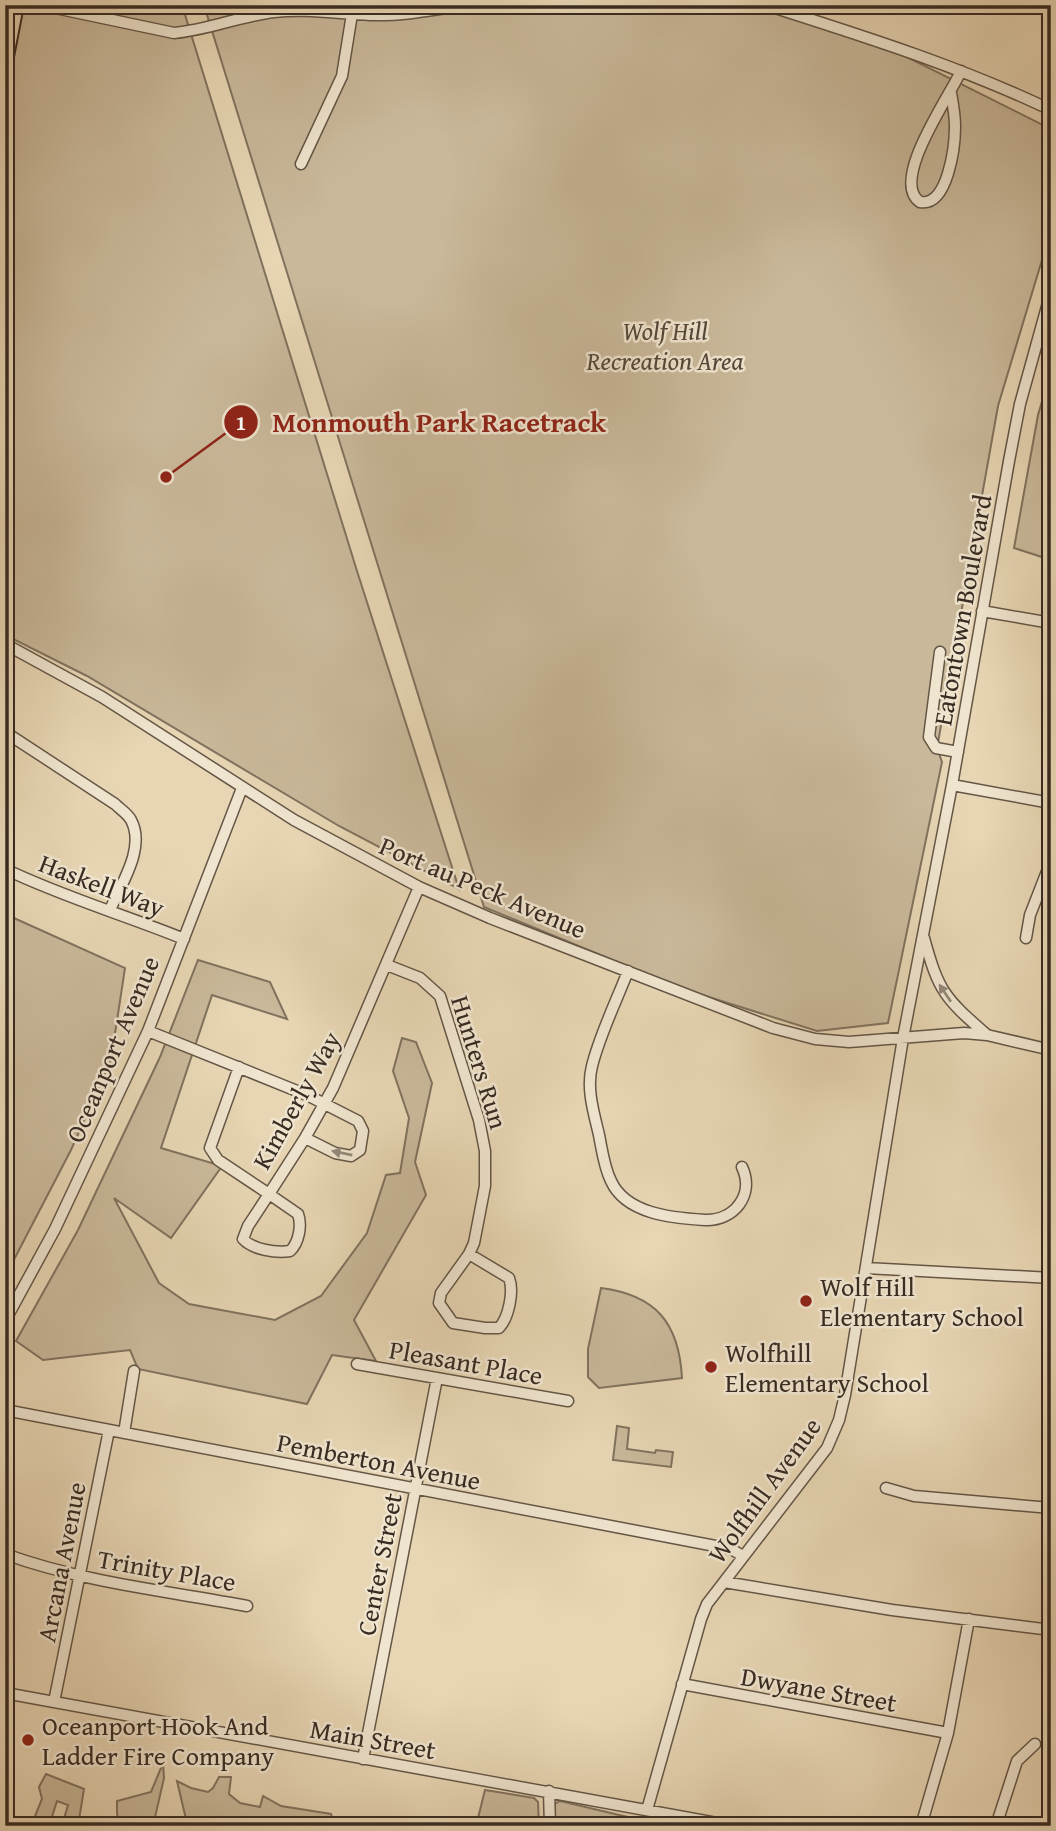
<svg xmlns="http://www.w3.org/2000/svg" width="1056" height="1831" viewBox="0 0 1056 1831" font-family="'Gentium Book Plus',serif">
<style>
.green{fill:#c9b89a;stroke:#80725e;stroke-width:2}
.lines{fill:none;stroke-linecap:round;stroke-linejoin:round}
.minor-casing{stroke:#645646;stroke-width:13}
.major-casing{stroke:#382b22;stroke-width:16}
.minor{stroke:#efe4ce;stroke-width:10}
.major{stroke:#e7d5b3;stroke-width:12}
.oneway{fill:#948878}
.poi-dot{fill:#8f2418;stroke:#efe4ce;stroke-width:2.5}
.labels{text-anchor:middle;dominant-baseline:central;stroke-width:5;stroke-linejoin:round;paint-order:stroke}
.park-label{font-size:26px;font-style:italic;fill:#55473a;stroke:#efe4ce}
.street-label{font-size:26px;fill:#382b22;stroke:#efe4ce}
.poi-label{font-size:26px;fill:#382b22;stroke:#efe4ce;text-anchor:start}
.leader{fill:none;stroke:#8f2418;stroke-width:2.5}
.callout-dot{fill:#8f2418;stroke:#efe4ce;stroke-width:2.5}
.mark-label{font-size:21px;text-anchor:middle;font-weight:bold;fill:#fff}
.callout-label{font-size:28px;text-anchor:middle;font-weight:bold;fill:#8f2418;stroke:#efe4ce;stroke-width:5;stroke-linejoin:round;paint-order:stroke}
</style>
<rect width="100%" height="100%" fill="#e7d5b3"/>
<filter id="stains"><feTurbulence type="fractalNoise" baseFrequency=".00286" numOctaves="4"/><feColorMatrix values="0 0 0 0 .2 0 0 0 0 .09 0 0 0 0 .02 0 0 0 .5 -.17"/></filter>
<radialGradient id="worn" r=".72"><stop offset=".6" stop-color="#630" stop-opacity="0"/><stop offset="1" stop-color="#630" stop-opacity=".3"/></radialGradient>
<path class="green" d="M5,5H182L357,571L459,889L339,826L87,676L5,635Z
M204,5H760L871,39L1051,129V230L998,406L937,748L942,762L888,1023L817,1031L680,988L484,907Z
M1051,371V623L1043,621L1051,560L1014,548L1038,415Z
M5,914L125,968L111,1060L71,1150L6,1275Z
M198,960L270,982L287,1019L212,995L161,1148L222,1166L171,1238L114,1198L159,1283L189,1304L275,1320L321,1296L367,1233L386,1175L400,1173L409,1118L393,1071L402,1038L416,1042L432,1083L415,1162L426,1195L354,1320L376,1361L332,1355L307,1404L138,1369L130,1350L43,1360L16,1341L78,1230L160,1057Z
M601,1288C656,1295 679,1323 682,1378L599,1388L588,1377V1349Z
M617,1426L629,1428L627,1449L655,1453L656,1450L673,1452L671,1467L613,1460Z
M163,1763L164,1778L153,1826H119L117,1813V1801L151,1792Z
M46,1774L84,1789L78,1826H55L57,1818L64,1819L68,1805L57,1801L49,1826H31L42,1799L39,1787Z
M219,1777H231L229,1794L240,1803L260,1807L263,1796L281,1806L331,1814L333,1820L289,1821L251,1818L244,1826H191L186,1819L177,1781L191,1788L208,1792L213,1788Z
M485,1790L534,1798L538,1802L539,1826H476Z
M560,1801L666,1826H552L553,1805Z"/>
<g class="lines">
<g class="minor-casing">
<path id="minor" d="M41,5L174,33C208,30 240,16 274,12C306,8 338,14 370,15C402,16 434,10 466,5
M766,5C863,36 959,66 1051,110
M951,93C953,104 955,115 955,126C955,146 948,207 920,202C889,181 950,96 961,71
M301,164L342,76L352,14
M982,611L1051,623
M5,644L102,697L294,820L419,887L490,918L773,1028L815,1039L849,1042L964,1033L987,1035L1051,1050
M940,652L929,737L936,748L958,752
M5,732L115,804C120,809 128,814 131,820C146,848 121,884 110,910
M952,785L1051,803
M5,869C63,897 125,915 184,939
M924,938C939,993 945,998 987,1035
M1026,938L1030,915L1051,861
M387,965L420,978L440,996L479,1120L485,1151V1186L474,1243L469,1254
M628,971C616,1002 600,1034 592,1066C586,1089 594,1113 599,1135C602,1150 604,1167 611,1181C626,1214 672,1218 705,1220C734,1221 755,1195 742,1167
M148,1031L307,1095L358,1121L363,1131L360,1150L351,1156L335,1153L305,1138
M239,1067L210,1148L218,1160L269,1194L305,1138L333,1088L419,887
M269,1194L298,1214C302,1225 299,1243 290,1251C276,1253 253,1250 243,1239L248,1226Z
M469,1254L509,1278C514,1291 509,1317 499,1328H485L453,1323L439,1303L441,1293Z
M866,1268L1051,1278
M5,1321L55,1229L148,1031L242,788
M357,1364L568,1401
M5,1410L731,1549L743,1556
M124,1433L134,1371
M886,1488L914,1496L1051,1508
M5,1554C82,1582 166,1591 247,1606
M724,1582L892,1610L1051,1630
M682,1684L948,1733
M5,1693L733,1826
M54,1702L109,1430
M363,1759L437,1378
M549,1791L550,1826
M647,1810L701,1619L707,1604L827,1448L839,1420L845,1395L903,1038L952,785L1009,461L1020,404L1051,292
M921,1826L948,1733L969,1619
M996,1826L1017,1761L1035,1744"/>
</g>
<g class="major-casing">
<path id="major" d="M5,67L17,5"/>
</g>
<use href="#minor" class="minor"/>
<use href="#major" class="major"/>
</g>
<defs><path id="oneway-solid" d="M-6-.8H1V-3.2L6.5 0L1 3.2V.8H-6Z" transform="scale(1.75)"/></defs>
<g class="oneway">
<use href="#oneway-solid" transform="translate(945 993) rotate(-124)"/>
<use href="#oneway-solid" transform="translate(342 1153) rotate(-169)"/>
</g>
<g class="poi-dot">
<circle cx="806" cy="1301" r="7"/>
<circle cx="711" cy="1367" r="7"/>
<circle cx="28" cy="1740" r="7"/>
</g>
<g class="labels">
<g class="park-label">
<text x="665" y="330">Wolf Hill<tspan x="665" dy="30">Recreation Area</tspan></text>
</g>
<g class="street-label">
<text transform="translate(962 610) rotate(-80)">Eatontown Boulevard</text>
<text transform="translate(102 885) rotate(21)">Haskell Way</text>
<text transform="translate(483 887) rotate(23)">Port au Peck Avenue</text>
<text transform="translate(112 1049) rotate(-67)">Oceanport Avenue</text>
<text transform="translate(480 1062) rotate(73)">Hunters Run</text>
<text transform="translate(296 1100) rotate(-61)">Kimberly Way</text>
<text transform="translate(466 1362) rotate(10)">Pleasant Place</text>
<text transform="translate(379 1461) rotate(11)">Pemberton Avenue</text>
<text transform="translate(764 1490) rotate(-54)">Wolfhill Avenue</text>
<text transform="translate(61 1562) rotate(-79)">Arcana Avenue</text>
<text transform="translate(379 1564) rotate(-79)">Center Street</text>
<text transform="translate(167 1570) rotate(10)">Trinity Place</text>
<text transform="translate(819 1689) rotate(10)">Dwyane Street</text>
<text transform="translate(373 1739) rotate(10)">Main Street</text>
</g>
<g class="poi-label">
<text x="820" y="1286">Wolf Hill<tspan x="820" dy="30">Elementary School</tspan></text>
<text x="725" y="1352">Wolfhill<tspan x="725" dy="30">Elementary School</tspan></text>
<text x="42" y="1725">Oceanport Hook And<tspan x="42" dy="30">Ladder Fire Company</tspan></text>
</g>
</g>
<path class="leader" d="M166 477L241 422"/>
<g class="callout-dot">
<circle cx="166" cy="477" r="7"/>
<circle cx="241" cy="422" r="18"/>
</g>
<g class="mark-label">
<text x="241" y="430">1</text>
</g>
<g class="callout-label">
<text x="439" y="432">Monmouth Park Racetrack</text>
</g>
<rect width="1056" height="1831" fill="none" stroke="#e7d5b3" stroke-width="28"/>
<rect x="7" y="7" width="1042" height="1817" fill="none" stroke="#382b22" stroke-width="3.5"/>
<rect x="14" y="14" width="1028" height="1803" fill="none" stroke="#382b22" stroke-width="2"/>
<rect width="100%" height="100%" filter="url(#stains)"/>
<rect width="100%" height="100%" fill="url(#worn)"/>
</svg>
